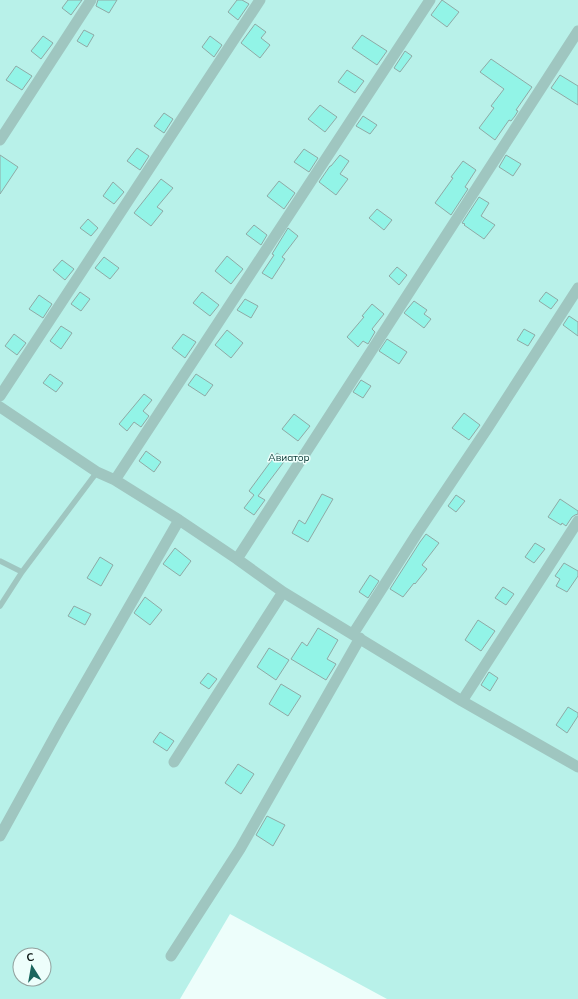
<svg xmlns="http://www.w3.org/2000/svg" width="578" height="999" viewBox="0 0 578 999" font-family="Mulish,sans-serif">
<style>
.green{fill:#b8f1e9;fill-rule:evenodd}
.building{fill:#92f4e7;stroke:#8fa9a5}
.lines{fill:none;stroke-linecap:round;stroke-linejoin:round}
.lane{stroke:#9fc6c0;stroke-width:5.5}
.street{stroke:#9fc6c0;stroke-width:11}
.labels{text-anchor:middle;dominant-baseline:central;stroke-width:3;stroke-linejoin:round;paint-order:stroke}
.park-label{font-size:10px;fill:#083834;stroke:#edfefb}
</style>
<rect width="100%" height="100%" fill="#edfefb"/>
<path class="green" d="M0,0H578V999H387L230,914L180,999H0ZM20,955H44V979H20Z"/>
<path class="building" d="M68,0H82L71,15L62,8Z
M98,0H117L109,13L96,6Z
M237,0H242L249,4L238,20L228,12Z
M442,0L459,12L447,27L431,15Z
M255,24L266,32L261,38L270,45L260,58L241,43Z
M84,30L94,35L87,47L77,41Z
M362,35L387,51L377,65L352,48Z
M43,36L53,43L41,59L31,51Z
M210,36L222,45L214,57L202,47Z
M405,51L412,56L400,72L394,68Z
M491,59L532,87L516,110L518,111L515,116L511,121L509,120L495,140L479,128L494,108L491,106L504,89L480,72Z
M16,66L32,76L22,90L6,80Z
M347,70L364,81L355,93L338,82Z
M560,75L578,86V105L551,88Z
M320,105L337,117L325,132L308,119Z
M164,113L173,119L164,133L154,126Z
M363,116L377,125L370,134L356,126Z
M137,148L149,156L140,170L127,161Z
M304,149L318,158L309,172L294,162Z
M0,155L18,167L0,194Z
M340,155L349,161L340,174L348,179L336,195L319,182L330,166H331Z
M506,155L521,164L513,176L499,167Z
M463,161L476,170L465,187L468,189L451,215L435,203L453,178L451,177Z
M161,179L173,188L157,207L163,211L151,226L134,213Z
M279,181L295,193L284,209L267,196Z
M113,182L124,192L114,204L103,196Z
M479,197L489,203L481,216L495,225L484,239L464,225L465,224L462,223Z
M377,209L392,220L384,230L369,218Z
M88,219L98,228L91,236L80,228Z
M254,225L267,235L261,245L246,234Z
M288,228L298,236L282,257L285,259L272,279L262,273L274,255L272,254Z
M227,256L243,269L231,284L215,271Z
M104,257L119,268L110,279L95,268Z
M62,260L74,269L65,280L53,270Z
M397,267L407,275L399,285L389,276Z
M80,292L90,299L81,311L71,304Z
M202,292L219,305L210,316L193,303Z
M546,292L558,300L551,309L539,301Z
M39,295L52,304L43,318L29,309Z
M245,299L258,306L251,318L237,310Z
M414,301L427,310L424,314L431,319L424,328L404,313Z
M372,304L384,314L372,329L375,332L368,344L363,341L358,347L347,337L364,317L362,316Z
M569,316L578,322V336L563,325Z
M61,326L72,333L61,349L50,341Z
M524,329L535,335L528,346L517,340Z
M227,330L243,343L231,358L215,345Z
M14,334L26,343L17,355L5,346Z
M183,334L196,342L185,358L172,348Z
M387,339L407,352L399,364L379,351Z
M50,374L63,383L56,392L43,383Z
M196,374L213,385L205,396L188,385Z
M361,380L371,386L363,398L353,392Z
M144,394L152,400L143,411L149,416L141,427L134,422L127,431L119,424Z
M464,413L480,425L469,440L452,428Z
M294,414L310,426L298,441L282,429Z
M146,451L161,462L154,472L139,461Z
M277,453L286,459L258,496L265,500L254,515L244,508L254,495L249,491Z
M322,494L333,499L308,542L292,533L299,520L305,524Z
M456,495L465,501L456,512L448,506Z
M560,499L578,511V514L575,515L572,517L566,526L562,523L561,525L548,517Z
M426,534L439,543L422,565L427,569L415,584L414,583L403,597L390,589L420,542Z
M535,543L545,549L534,563L525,557Z
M175,548L191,561L180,576L163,564Z
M100,557L113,565L101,586L87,578Z
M564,563L578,571V576L567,592L556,586L560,579L555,576Z
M370,575L379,581L368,598L359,592Z
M503,587L514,594L506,605L495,598Z
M145,597L162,610L150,625L134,613Z
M74,606L91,614L85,625L68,616Z
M478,620L495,631L481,651L465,640Z
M318,628L338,640L327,659L336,664L326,680L291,659L302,642L307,646Z
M269,648L289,660L276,680L257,667Z
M489,672L498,678L490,691L481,685Z
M208,673L217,679L209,689L200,683Z
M281,684L301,696L288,716L269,704Z
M568,707L578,713V716L567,733L556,725Z
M160,732L174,741L167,751L153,742Z
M238,764L254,774L241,794L225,783Z
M267,816L285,825L273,846L256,835Z"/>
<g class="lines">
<path class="lane" d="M0,561L22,572
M0,606L22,572L97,472"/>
<path class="street" d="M0,140L91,0
M0,396L260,0
M0,407L97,472L115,480L179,520L237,559L283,592L462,701L578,767
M115,480L430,0
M237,559L578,31
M353,634L418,532L487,429L578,288
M462,701L578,521
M174,762L283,592
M0,836L60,727L179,520
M171,956L240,849L360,638"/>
</g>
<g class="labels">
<g class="park-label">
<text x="289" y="457">Авиатор</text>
</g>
</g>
<g transform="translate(32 967) rotate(349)"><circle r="19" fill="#edfefb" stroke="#93a29f"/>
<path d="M0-3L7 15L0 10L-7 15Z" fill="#19655d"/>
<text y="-6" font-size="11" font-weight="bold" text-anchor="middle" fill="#0d1715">С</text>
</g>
</svg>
